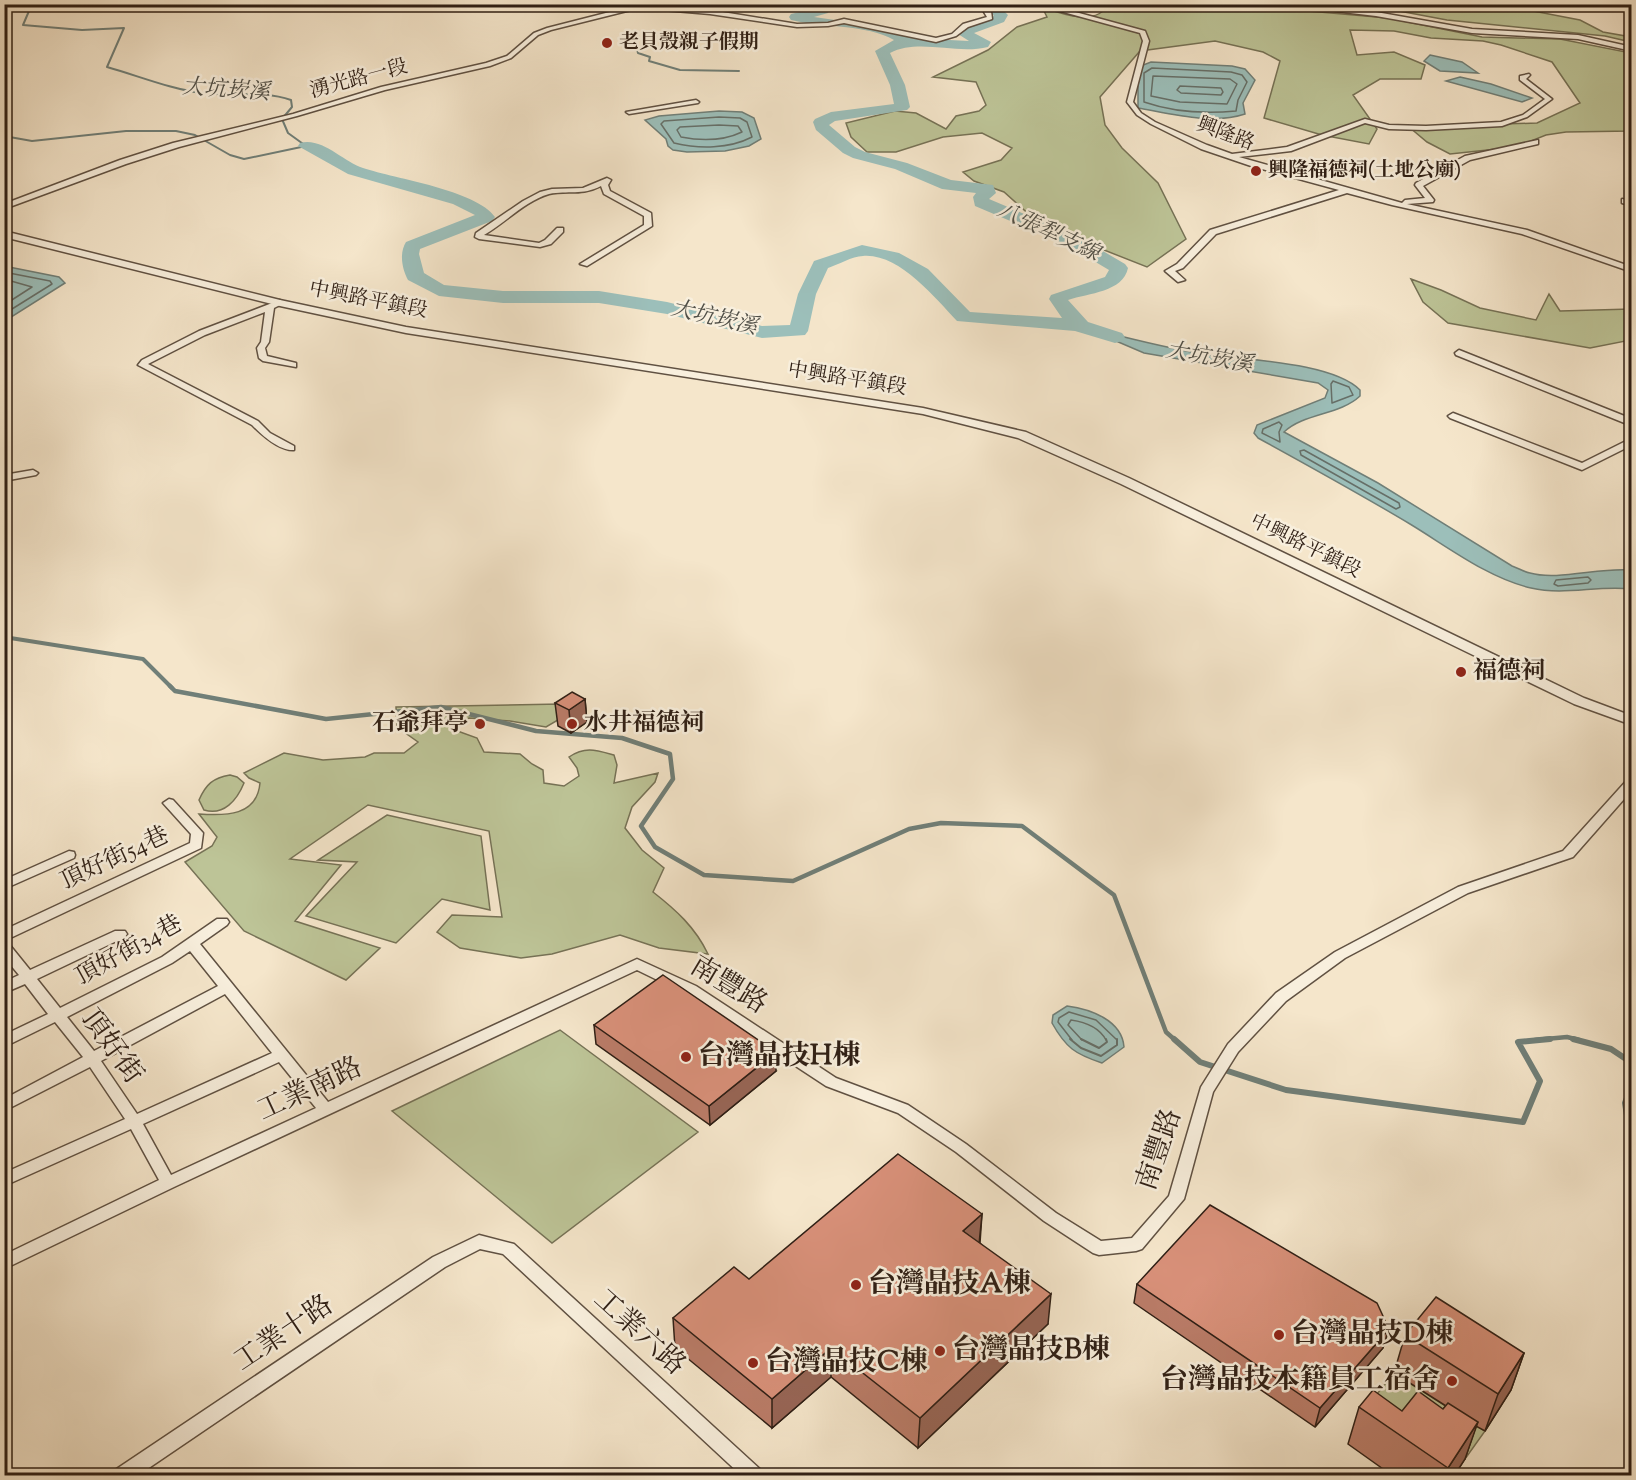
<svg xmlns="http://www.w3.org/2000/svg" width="1636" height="1480" viewBox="0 0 1636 1480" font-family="'Sorts Mill Goudy','Noto Serif TC',serif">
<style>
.green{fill:#bdc497;stroke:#767256;stroke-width:1.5}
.water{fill:#9cbfba;stroke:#707f78;stroke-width:1.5}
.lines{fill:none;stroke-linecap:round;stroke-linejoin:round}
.shore-far1{stroke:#666f68;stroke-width:1.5}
.shore{stroke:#666f68;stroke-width:2}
.stream-far3{stroke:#707f78;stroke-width:2}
.stream-far2{stroke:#707f78;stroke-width:4}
.stream-far1{stroke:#707f78;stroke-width:4.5}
.stream{stroke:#707f78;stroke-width:6}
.river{fill:#9cbfba;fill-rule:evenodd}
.minor-casing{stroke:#605142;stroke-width:3}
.tertiary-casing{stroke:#605142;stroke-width:3}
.minor{fill:#f8efdd;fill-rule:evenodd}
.tertiary{fill:#f8efdd;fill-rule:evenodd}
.wall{fill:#ba7c68;stroke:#2f1f15;stroke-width:1.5}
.shaded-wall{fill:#976555;stroke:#2f1f15;stroke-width:1.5}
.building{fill:#d89079;stroke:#2f1f15;stroke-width:1.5}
.poi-dot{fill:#8f2418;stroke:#f8efdd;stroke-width:2}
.labels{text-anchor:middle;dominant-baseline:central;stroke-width:5;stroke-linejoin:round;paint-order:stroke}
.far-poi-label{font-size:20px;font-weight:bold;fill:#2f1f15;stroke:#f8efdd;text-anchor:start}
.far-street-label{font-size:20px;fill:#2f1f15;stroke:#f8efdd}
.far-water-label{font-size:22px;font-style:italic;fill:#504f47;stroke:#f8efdd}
.poi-label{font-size:24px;font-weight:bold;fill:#2f1f15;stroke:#f8efdd;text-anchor:start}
.street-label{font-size:24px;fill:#2f1f15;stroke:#f8efdd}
.near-street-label{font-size:28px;fill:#2f1f15;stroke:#f8efdd}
.near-poi-label{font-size:28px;font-weight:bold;fill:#2f1f15;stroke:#f8efdd;text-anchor:start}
</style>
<rect width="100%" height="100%" fill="#f5e6cb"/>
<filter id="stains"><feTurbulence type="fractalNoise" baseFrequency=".00333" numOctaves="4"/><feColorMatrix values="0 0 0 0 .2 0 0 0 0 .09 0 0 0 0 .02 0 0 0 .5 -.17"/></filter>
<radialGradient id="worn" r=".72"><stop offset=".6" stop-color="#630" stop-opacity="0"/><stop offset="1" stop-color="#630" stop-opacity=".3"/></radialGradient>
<path class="green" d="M1109,4H1228L1272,10L1285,9L1388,18L1482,37L1560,39L1631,53V131L1566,132L1546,135L1516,147L1450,154L1427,142L1409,127L1537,123L1580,103L1552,62L1501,45L1483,41L1431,38L1394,31L1350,30L1357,55L1394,52L1425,65L1421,79H1380L1353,95L1377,129L1369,144L1322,135L1264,118L1280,61L1263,52L1215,41L1140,51L1100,97L1105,125L1122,148L1158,183L1186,239L1147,267L1041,225L1004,192L974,181L963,172L1001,160L1012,148L982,133L943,137L896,152H867L851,137L846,123L895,111L916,113L946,129L956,116L979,111L986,105L976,82L933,77L988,50L1017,27L1047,17L1042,7C1062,14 1096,27 1109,4Z
M1367,5H1515L1523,9L1580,20L1603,32L1631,37V42L1605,36L1447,20Z
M1411,279L1441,290L1480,308L1536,320L1549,294L1560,311L1631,309V340L1590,348L1448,323L1423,302Z
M561,704L575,710L546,727L510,721L469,718L452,729L477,738L484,752L520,754L532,764L543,770L544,783L564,786L579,776L577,768L569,757C585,746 596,750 614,755L617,765L614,783L658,773L655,782L632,807L625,828L642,850L664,868L653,892C676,910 695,927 708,954L659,948L620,935L552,954L521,958L460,948L437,932L452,915L502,917L489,831L368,805L290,859L341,865L295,921L380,948L346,980L244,931L185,862L212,846L217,837L199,814C226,816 257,816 260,783L249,778L244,773L284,753L323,760L365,757L374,753H404L418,742L397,727L396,707Z
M230,775L237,777L244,783C237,800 224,816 204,810L199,800C206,784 213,778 230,775Z
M387,815L481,836L490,910L442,899L396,943L306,916L357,862L318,860Z
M560,1030L698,1132L552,1243L392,1111Z
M1394,1373L1485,1431L1465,1459L1373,1399Z"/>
<path class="water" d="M1430,55L1462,62L1478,73L1440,71L1424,61Z
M1151,62L1232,66L1245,69L1255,80L1243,103L1245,114C1212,125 1172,114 1138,108V67Z
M1460,77L1491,84L1532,98L1522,102L1446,81Z
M719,111L742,112L754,118L761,139L749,146L725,151L687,152L673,150L668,146L666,139L645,120L659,116Z
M4,266L59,277L65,283L5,321Z
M1081,326C1119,336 1158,346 1197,353C1239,360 1331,361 1360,390V396C1340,415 1304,413 1284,432L1378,483L1512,566C1518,568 1524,572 1530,573C1558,581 1600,567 1631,570V589C1597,585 1565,596 1531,588C1488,578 1448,547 1410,524C1360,494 1309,466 1258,438L1254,433L1257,425L1325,398L1328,390L1318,383L1144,353Z
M1067,1006C1090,1009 1122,1020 1124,1047L1102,1063C1075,1054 1066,1048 1052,1023L1053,1015Z"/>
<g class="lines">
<path class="shore-far1" d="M1152,68L1231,72L1242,75L1247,82L1238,100L1236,111C1205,114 1173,112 1144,102V73Z
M1153,76L1230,79L1237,84L1227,104L1180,102L1151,96Z
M1180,86L1221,88L1223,92L1221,95L1181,93L1177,90Z
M719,117L740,118L747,122L752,137C729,149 699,149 674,143L661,124L664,121Z
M719,125L738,126L742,132C723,141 701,141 681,137L677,130L680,127Z
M4,272L50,281L52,284L4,314
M4,279L32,287L4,305
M1333,381L1349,387L1353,395L1332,403L1331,384Z
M1279,422L1282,425L1279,432L1280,442L1262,433L1263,429Z
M1304,450L1399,503L1400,507L1396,509L1301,455L1300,451Z
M1588,577L1591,580L1588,583L1558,586L1554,584L1556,580Z
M1072,1040L1058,1022L1059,1018L1069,1012L1096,1020L1117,1040
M1082,1040L1068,1025L1071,1020C1085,1022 1099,1027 1106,1040"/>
<path class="shore" d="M1070,1039L1081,1048L1101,1056L1117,1045V1039
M1081,1039L1099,1048L1107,1042L1106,1039"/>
<path class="stream-far3" d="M32,4L23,25L82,30L124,28L107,67C139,76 170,89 202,93C232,97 262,90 291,100L292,107L282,119L288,133L306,146
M632,44L636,46L638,53L650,57L649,61L680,70L739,71
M4,136L32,141L126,131H176L195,135L230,155L244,159L306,146"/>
<path class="stream-far2" d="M4,637L143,659L172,688"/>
<path class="stream-far1" d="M170,686L175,691L326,719L441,707L536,731L622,738L670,754L673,779L641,826L655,847L704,875L793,881L909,829L941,823L1022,826L1114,895L1166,1032L1175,1040
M1535,1040L1567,1037L1579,1040"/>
<path class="stream" d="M1174,1039L1200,1062L1286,1090L1523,1122L1540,1081L1518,1042L1550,1039
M1573,1039L1611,1049L1632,1063
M1632,1086L1625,1103L1632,1146"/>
<path class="river" d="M817,4H831L828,13L814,17L884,27L901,32L910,38L969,41L958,34L961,28L994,16L985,4H997L1008,15L1004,22L974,33L991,42L988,47C956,55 919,38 890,53L905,85L910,107L907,110L835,121L829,125L855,147L865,152L907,163L951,180L993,185L996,193L989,199L1079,237L1125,264L1128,268C1123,292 1089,293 1068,300L1088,322L1122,333L1125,337L1122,341L1115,343L1075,331L957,321C935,298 899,253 863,256C852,256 838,265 828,268L816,294L808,331L805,335L762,338L667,314L599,303H503L439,296L408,280C402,269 399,253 406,242L475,215L453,204L348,174L298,146L300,143C323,137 343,162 363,168C396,179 476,190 495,217L492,221L420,249L419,254L424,273L444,285L503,291H599L667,302L762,326L790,325L798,294L814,261L862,245L899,253L928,269L970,312L1062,318L1049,299L1051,295L1105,277L1109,270L1067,245L975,206L973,197L976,193L942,189L895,169L853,158L843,153L816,130L813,122L815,119L831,112L894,104L890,85L875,51L894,40C867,24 822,28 791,20L789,17L791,14L817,8Z"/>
<g class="minor-casing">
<path id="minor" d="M641,4L710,10L797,24L828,23L844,19L936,38L952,34L963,24L987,17L984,12C991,5 1003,4 1013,4L991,11L992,19L968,27L956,36L936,42L844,23L828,26L797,27L710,14L639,8L551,30L538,35L511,58L490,66L385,90L297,116L179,147L126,164L4,209V204L120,160L173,143L293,114L381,87L486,63L507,56L534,33L547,28Z
M1034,4H1046L1145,31L1149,41L1133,102L1141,113L1155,122L1207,145L1232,154L1287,147L1365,119L1389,125L1426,126L1501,122L1523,115L1545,99L1520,80V76L1529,74L1530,75L1526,79L1552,99L1527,117L1502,126L1426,130L1389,129L1365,123L1291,151L1239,157L1402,203L1405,200L1425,198L1415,185L1416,183L1465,156L1538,140V144L1470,160L1423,186L1434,200L1433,202L1407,204L1527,230L1632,267V272L1522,234L1392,205L1347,193L1216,234L1183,268L1175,271L1185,280L1178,282L1165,271L1177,264L1210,230L1339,190L1251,166L1201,149L1151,124L1137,115L1127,102L1143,41L1140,33Z
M696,100L699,102L698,103L629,114L626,112Z
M607,178L611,180L608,185L610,191L651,213L652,226L587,266L580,264L644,225V216L604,194L601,186C582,196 568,190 549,194C525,201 505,223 484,235L539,243L545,240L557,228H563V232L551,244L540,247L479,239L475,237L476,233L523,201L540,192L552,189L583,188Z
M1622,199L1632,201V206L1622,203Z
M280,300L284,303L274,308L269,342L265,348L267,356L296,363V367L263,361L259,358L257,348L261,342L265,312L205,335L148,364L258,421L270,433L294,446V450C279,451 262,435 252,425L138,365L142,360L199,331Z
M1459,350L1632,419V426L1456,355L1455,353Z
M1453,413L1582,463L1632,438V445L1582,470L1450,418L1448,416Z
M33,470L38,473L36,475L4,481V475Z
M1632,778V790L1573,857L1468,893L1345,958L1286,1001L1238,1052L1213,1092L1184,1199L1142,1249L1136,1251L1099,1255L1093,1253L1044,1221L956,1152L898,1113L826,1086L686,994L637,970L174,1187L4,1269V1255L159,1180L131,1129L4,1186V1173L125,1119L90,1067L4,1111V1099L83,1057L55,1022L4,1047V1035L48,1014L25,984L4,993V982L19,975L4,957V942L9,944L30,970L115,931H125L127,934L125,937L37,979L60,1008L162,957L217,919H227L229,922L227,925L200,944L328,1102L637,959L696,986L836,1078L908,1105L966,1144L1056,1213L1101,1241L1132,1238L1169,1196L1201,1087L1228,1044L1276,993L1335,952L1458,887L1563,851L1628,779ZM190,951L218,986L94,1051L67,1017L172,963ZM225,994L272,1053L137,1114L101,1061ZM279,1062L316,1108L171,1175L143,1124Z
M169,799L173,800L203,833L201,848L4,941V930L190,843L191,834L163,803Z
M69,851L74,852L75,855L74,858L4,889V880Z
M479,1235L514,1244L761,1470L764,1476H742L503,1254L480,1249L445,1267L137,1476H112L115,1470L433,1257Z"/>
</g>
<g class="tertiary-casing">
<path id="tertiary" d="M1274,4H1304L1376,12L1472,29L1578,35L1632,47V51L1578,39L1472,33L1376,16Z
M4,231L280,300L406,327L923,408L1026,432L1129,478L1584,698L1632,716V725L1574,704L1121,484L1018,438L923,414L406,333L280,306L4,237Z"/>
</g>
<use href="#minor" class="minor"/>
<use href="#tertiary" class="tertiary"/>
</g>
<path class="wall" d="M585,699L587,722L571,733L558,726L555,703Z
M594,1025L776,1071L710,1125L596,1044Z
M982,1214L980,1243L1048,1324L918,1448L831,1377L772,1428L675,1348L673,1318L749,1279Z
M1137,1284L1389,1329L1383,1348L1315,1427L1134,1303Z
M1405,1335L1524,1353L1511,1390L1485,1431L1476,1426L1465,1459L1454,1476H1393L1348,1444L1359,1407L1402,1411L1443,1409L1446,1406L1394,1373Z"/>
<path class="shaded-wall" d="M585,699L587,722L571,733L569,710Z
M776,1052V1071L710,1125L709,1106Z
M982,1214L979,1244L963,1231Z
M1051,1294L1048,1324L918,1448L920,1418Z
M1389,1329L1383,1348L1315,1427L1320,1408Z
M831,1348V1377L772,1428V1399Z
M1524,1353L1511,1390L1485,1431L1498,1394Z
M1478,1422L1465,1459L1454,1476H1445L1448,1468Z"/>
<path class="building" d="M572,692L585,699L569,710L555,703Z
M663,975L776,1052L709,1106L594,1025Z
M898,1154L982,1214L963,1231L1051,1294L920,1418L831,1348L772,1399L673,1318L734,1267L749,1279Z
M1210,1205L1377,1303L1389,1329L1320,1408L1137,1284Z
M1436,1297L1524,1353L1498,1394L1405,1335Z
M1373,1390L1402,1411L1418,1391L1443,1409L1448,1403L1478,1422L1448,1468L1359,1407Z"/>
<g class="poi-dot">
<circle cx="607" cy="43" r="6"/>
<circle cx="1256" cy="171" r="6"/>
<circle cx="1461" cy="672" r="6"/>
<circle cx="480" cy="724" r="6"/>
<circle cx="572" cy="724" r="6"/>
<circle cx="686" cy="1057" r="6"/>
<circle cx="856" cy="1285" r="6"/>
<circle cx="1279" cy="1335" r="6"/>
<circle cx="940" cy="1351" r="6"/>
<circle cx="753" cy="1363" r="6"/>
<circle cx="1452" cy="1381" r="6"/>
</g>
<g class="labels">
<g class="far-poi-label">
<text x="619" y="43">老貝殼親子假期</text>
<text x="1268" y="171">興隆福德祠(土地公廟)</text>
</g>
<g class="far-street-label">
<text transform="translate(359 80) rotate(-15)">湧光路一段</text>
<text transform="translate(1225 135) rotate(21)">興隆路</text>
<text transform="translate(368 301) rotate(11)">中興路平鎮段</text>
<text transform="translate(847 380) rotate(9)">中興路平鎮段</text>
<text transform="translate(1305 547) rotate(26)">中興路平鎮段</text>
</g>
<g class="far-water-label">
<text transform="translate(226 91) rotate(4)">大坑崁溪</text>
<text transform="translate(1048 233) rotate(25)">八張犁支線</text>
<text transform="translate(714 319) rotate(13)">大坑崁溪</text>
<text transform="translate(1209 359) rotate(10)">大坑崁溪</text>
</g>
<g class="poi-label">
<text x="1473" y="672">福德祠</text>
<text x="468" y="724" text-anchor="end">石爺拜亭</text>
<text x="584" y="724">水井福德祠</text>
</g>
<g class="street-label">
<text transform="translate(115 859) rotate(-25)">頂好街54巷</text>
<text transform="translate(129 951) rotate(-29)">頂好街34巷</text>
</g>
<g class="near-street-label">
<text transform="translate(728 986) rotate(31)">南豐路</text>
<text transform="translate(111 1047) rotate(54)">頂好街</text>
<text transform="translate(310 1090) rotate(-25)">工業南路</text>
<text transform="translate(1160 1150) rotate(-71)">南豐路</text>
<text transform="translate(639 1333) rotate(42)">工業六路</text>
<text transform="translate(284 1334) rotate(-34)">工業十路</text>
</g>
<g class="near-poi-label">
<text x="698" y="1057">台灣晶技H棟</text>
<text x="868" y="1285">台灣晶技A棟</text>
<text x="1291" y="1335">台灣晶技D棟</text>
<text x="952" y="1351">台灣晶技B棟</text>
<text x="765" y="1363">台灣晶技C棟</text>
<text x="1440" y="1381" text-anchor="end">台灣晶技本籍員工宿舍</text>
</g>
</g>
<rect width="1636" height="1480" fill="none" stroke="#f5e6cb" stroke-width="24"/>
<rect x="6" y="6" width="1624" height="1468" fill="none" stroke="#2f1f15" stroke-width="3"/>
<rect x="12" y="12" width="1612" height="1456" fill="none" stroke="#2f1f15" stroke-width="1.5"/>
<rect width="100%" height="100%" filter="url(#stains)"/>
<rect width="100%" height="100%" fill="url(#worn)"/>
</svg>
